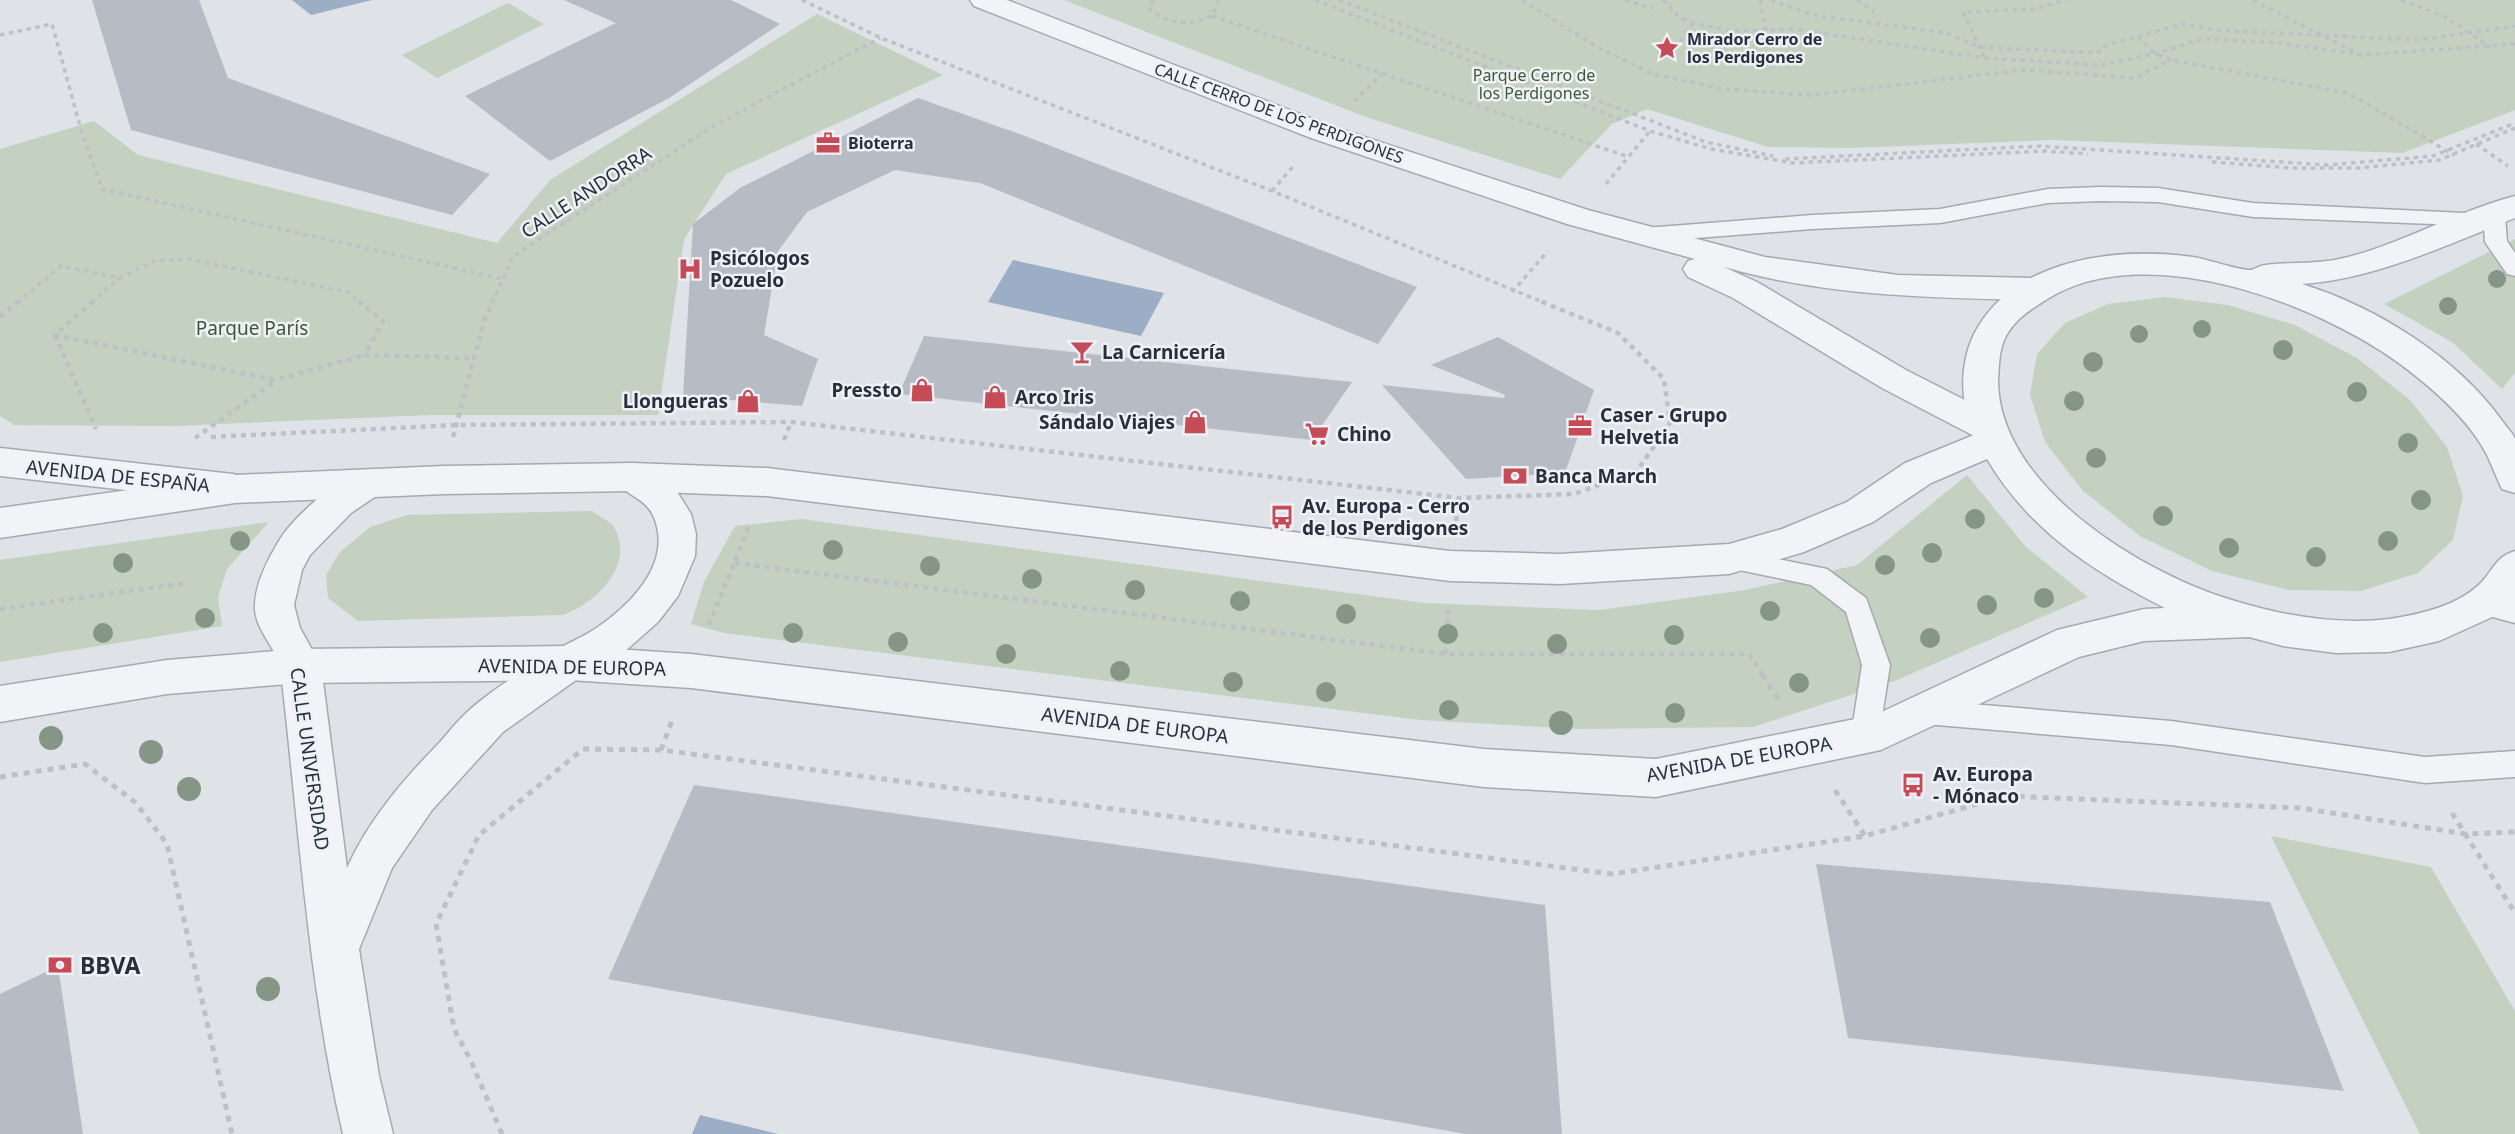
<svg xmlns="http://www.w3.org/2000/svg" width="2515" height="1134" viewBox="0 0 2515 1134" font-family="'Noto Sans',sans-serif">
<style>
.green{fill:#c4d1c1}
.water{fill:#9caec5}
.building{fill:#b6bbc4}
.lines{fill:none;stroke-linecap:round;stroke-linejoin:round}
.service-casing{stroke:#a5a9b1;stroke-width:3}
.minor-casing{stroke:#a5a9b1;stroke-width:3}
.tertiary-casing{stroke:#a5a9b1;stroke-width:3}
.path-far2{stroke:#bdc0c6;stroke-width:3.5;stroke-dasharray:4.5 4.5;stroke-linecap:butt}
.path-far1{stroke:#bdc0c6;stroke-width:4.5;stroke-dasharray:5 5;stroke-linecap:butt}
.path{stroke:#bdc0c6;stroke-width:5;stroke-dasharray:6 6;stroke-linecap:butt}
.service{fill:#f1f3f6;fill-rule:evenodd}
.minor{fill:#f1f3f6;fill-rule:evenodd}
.tertiary{fill:#f1f3f6;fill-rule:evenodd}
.tree{fill:#859686}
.labels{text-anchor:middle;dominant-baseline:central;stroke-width:5;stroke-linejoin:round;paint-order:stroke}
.far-poi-label{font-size:16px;font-weight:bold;fill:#292f3d;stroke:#eef1f5;text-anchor:start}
.far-park-label{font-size:16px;fill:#3c5837;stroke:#eef1f5}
.far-street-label{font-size:16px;fill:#292f3d;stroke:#eef1f5}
.street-label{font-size:19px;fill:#292f3d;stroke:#eef1f5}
.poi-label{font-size:19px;font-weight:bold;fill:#292f3d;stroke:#eef1f5;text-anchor:start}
.park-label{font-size:19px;fill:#3c5837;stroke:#eef1f5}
.near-poi-label{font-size:23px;font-weight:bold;fill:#292f3d;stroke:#eef1f5;text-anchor:start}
</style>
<rect width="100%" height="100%" fill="#dfe2e7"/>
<path class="green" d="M1064,0H2515V110L2402,153L2053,140L1850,148L1768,147L1647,109L1612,124L1560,179L1366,117Z
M508,3L544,24L437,78L402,55Z
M817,14L943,75L726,174L684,239L658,415H431L175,426L14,425L0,416V149L94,121L138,155L497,243L550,180Z
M2515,239V373L2502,389L2452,342L2384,304Z
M2165,297L2228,305L2295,325L2357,358L2410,400L2447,447L2463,496L2453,540L2418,573L2361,591L2289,590L2212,571L2140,536L2083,491L2045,442L2030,395L2037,354L2065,323L2108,304Z
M1967,475L2026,547L2088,597L1897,680L1753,727L1578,729L1420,720L724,633L691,624L704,582L735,526L801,519L1424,603L1600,610L1745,590L1857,565Z
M592,511C598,516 610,521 614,527C636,565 596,603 563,615L358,621L328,598L326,575L340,552L370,527L407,515Z
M269,522L227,569L218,597L222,626L0,662V560Z
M2271,836L2431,867L2515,1011V1134H2420Z"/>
<path class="water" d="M292,0H372L311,15Z
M1013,260L1164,293L1141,336L988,302Z
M700,1115L778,1134H692Z"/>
<path class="building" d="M92,0H199L228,78L490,174L452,215L131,130Z
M564,0H731L780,24L669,98L550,161L465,96L616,23Z
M918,98L1025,136L1417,287L1378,344L980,183L895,170L807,212L778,251L764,335L818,359L802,406L683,396L693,224L740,188Z
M924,336L1352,382L1312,440L899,394Z
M1498,337L1594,390L1565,473L1466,479L1382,385L1504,398L1505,395L1431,365Z
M694,785L1545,905L1562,1134H1465L608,979Z
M1816,864L2270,902L2344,1091L1848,1038Z
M58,966L83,1134H0V994Z"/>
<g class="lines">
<g class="service-casing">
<path id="service" d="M2101,187L2158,188L2253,203L2485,214L2494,209L2502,211L2505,216L2507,241L2515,253V276L2507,274L2485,242L2484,226L2253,217L2158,202L2101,201L2048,203L1940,223L1812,229L1645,242L1637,240L1634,235L1637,230L1645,228L1812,215L1940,209L2048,189Z
M1729,549L1827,569L1866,598L1890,665L1879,736L1875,745L1865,748L1855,745L1851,736L1862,665L1846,612L1811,585L1720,566L1716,559L1720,552Z
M1925,700L2171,721L2425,757L2515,751V777L2425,783L2171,745L1925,724L1915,721L1911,712L1915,703Z"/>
</g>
<g class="minor-casing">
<path id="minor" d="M970,0H1007L1331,126L1588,210L1765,257L1898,275L2035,278L2047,281L2051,289L2047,297L2035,300C1930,298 1825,296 1724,267L1757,282L1906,370L2002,419L2007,428L2002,437L1989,441L1976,437L1882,388L1733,298L1688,277L1683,269L1688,261L1695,259L1567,224L1311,138L974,6Z
M0,448L233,474L246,478L251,488L246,498L233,502L0,476Z
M632,463L671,482L691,514L696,534L695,556L678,596L658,622L623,653L583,675L503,732L432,810L392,868L359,949L379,1076L393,1134H343C308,983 299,826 281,672C279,649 253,630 255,604C256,581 270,555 282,536C295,517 341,474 364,471C369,470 374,473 379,474L384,484L379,494L351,513L310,555L302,570L294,605L300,628L321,666L347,868C369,819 404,779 441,741C451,729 462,716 474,706C497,686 527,669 553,652C566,644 581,638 595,629C625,609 664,573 658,532C652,494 628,502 614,477L619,467Z
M2488,585L2515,591V623L2474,612L2468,601L2474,590Z"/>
</g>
<g class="tertiary-casing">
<path id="tertiary" d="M2515,196V218C2446,245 2376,279 2302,284C2376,307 2457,357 2503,422C2506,427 2513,433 2515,439C2515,451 2515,479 2515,493L2502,489C2496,477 2492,465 2486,453C2470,423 2443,398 2417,377C2334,308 2150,236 2049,298C2033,308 2016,318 2006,336C1999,349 1999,365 1998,380C1998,487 2145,575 2235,601C2284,616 2338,625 2389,619C2417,615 2452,607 2474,589C2492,576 2492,558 2515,551V597L2507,607L2499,614L2439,641L2389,652L2336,653L2283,646L2249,637L2144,641L2079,657L1881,750L1656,797L1484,787L691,688L569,680L301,683L167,694L0,722V686L167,660L301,649L569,646L691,654L1484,749L1656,759L1875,715L2057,630L2144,609L2165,608C2093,572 2029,530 1987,459L1931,483L1873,522L1804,552L1729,574L1560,584L1450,581L767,496L632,491L444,494L235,503L0,538V508L235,475L444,466L632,463L767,468L1450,551L1560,554L1729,544L1782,529L1847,502L1905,463L1974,435C1959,402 1959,358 1978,327C2020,257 2120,247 2193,257C2207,259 2241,271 2251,270C2255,269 2261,265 2266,265C2288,262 2312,264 2335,260C2398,247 2453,212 2515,196Z"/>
</g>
<path class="path-far2" d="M802,0L881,38L1272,191L1545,303
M1153,0L1149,9C1171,25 1187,26 1212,16L1218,2L1216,0
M1315,0L1650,131L1711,149L1793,163L2045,151L2088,154
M1339,0L1706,142L1773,156
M1522,0L1599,48L1653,74L1723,89L1811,95L2024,70L2134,78L2171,60
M1625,0L1653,8
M1663,0L1678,16L1693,23L1732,31L1794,29L1984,58L2101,65L2155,54L2202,39L2280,43L2362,55L2515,44
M1760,0L1766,30
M1771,0L1812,15L1947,33L1979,47L2097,53L2106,45L2183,24L2214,30L2417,40L2515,26
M1857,0L1874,12
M2253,0L2358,54
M2401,0L2446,17L2490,47
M1212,16L1629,157
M0,35L52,24L80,126L102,189L503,279
M2138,37L2155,54L2171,60L2348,93L2454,155
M1675,49L1693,23
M1984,57L1963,12L2035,9L2067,0
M1354,101L1383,73
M2476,144L2508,166
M1785,159L2040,146L2327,165L2433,156L2515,123
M2212,162L2291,168H2360L2439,160L2515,128
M1606,184L1650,131
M1272,191L1295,164
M1512,292L1548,251
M17,303L61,266L120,278L154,261L188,259L347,292L360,303
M91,303L119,278
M492,303L513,256L715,125L880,38"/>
<path class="path-far1" d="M93,301L55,335L276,380L365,355
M358,301L383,321L365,355L473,358
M0,317L19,301
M55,335L96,429
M211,437L456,425L791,422L1459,498L1574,494L1637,471L1670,423L1664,379L1618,333L1540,301
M453,437L484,321L493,301
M195,438L275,381
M784,440L791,422
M1456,521L1459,498
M735,563L1445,654H1749L1763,675
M0,609L186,583
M709,625L749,526
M1445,654L1448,610"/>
<path class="path" d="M1762,674L1780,702
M661,750L673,718
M0,777L85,764L136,803L167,844L232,1134
M1835,790L1865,836
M2452,813L2515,913
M502,1134L471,1061L454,1029L436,924L479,835L583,749L661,750L1612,874L1865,836L2005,796L2300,808L2466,834L2515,832"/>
<use href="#service" class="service"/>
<use href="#minor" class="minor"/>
<use href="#tertiary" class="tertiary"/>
</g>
<g class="tree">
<circle cx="2497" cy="279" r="9"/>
<circle cx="2448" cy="306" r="9"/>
<circle cx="2202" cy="329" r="9"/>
<circle cx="2139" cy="334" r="9"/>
<circle cx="2283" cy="350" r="10"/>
<circle cx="2093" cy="362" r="10"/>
<circle cx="2357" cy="392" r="10"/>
<circle cx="2074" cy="401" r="10"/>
<circle cx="2408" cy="443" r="10"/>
<circle cx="2096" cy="458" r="10"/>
<circle cx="2421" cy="500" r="10"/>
<circle cx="2163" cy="516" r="10"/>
<circle cx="1975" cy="519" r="10"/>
<circle cx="240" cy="541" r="10"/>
<circle cx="2388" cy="541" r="10"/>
<circle cx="2229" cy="548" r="10"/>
<circle cx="833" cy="550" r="10"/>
<circle cx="1932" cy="553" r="10"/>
<circle cx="2316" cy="557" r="10"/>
<circle cx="123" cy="563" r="10"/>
<circle cx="1885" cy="565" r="10"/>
<circle cx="930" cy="566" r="10"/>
<circle cx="1032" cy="579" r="10"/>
<circle cx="1135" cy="590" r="10"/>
<circle cx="2044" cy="598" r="10"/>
<circle cx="1240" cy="601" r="10"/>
<circle cx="1987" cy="605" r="10"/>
<circle cx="1770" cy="611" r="10"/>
<circle cx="1346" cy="614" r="10"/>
<circle cx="205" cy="618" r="10"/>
<circle cx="103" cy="633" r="10"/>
<circle cx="793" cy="633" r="10"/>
<circle cx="1448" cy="634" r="10"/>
<circle cx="1674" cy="635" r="10"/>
<circle cx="1930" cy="638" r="10"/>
<circle cx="898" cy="642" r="10"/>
<circle cx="1557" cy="644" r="10"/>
<circle cx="1006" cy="654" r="10"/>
<circle cx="1120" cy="671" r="10"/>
<circle cx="1233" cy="682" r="10"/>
<circle cx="1799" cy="683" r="10"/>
<circle cx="1326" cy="692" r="10"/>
<circle cx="1449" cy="710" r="10"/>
<circle cx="1675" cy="713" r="10"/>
<circle cx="1561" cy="723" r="12"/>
<circle cx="51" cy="738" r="12"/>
<circle cx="151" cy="752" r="12"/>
<circle cx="189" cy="789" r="12"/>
<circle cx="268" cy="989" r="12"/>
</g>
<defs>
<g id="sight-bare" transform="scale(1.89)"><path d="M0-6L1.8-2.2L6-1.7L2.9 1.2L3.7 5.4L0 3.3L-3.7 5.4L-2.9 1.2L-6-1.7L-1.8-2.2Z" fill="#c54b57" stroke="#eef1f5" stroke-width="2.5" paint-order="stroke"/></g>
<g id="office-bare" transform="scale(1.89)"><path d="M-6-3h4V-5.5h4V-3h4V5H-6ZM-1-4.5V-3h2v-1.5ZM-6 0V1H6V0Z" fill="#c54b57" stroke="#eef1f5" stroke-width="2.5" paint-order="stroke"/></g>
<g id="hospital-bare" transform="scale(1.89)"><path d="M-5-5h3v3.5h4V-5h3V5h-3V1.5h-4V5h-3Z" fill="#c54b57" stroke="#eef1f5" stroke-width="2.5" paint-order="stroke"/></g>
<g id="bar-bare" transform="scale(1.89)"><path d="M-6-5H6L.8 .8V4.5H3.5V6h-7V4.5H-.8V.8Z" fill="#c54b57" stroke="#eef1f5" stroke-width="2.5" paint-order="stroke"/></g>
<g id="shop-bare" transform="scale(1.89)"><path d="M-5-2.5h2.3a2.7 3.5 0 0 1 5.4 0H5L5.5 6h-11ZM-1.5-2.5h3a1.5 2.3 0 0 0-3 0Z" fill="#c54b57" stroke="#eef1f5" stroke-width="2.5" paint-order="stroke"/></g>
<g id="supermarket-bare" transform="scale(1.89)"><path d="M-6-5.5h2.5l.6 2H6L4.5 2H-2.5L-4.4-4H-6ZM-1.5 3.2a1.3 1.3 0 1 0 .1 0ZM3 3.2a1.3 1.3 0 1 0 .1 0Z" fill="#c54b57" stroke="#eef1f5" stroke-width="2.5" paint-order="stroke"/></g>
<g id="bank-bare" transform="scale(1.89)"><path d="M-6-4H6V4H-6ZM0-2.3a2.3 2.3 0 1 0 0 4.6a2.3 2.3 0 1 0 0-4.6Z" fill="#c54b57" stroke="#eef1f5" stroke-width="2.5" paint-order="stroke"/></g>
<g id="bus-bare" transform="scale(1.89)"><path d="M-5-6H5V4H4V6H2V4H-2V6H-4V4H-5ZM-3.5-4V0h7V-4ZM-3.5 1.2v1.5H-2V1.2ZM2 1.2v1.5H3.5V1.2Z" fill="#c54b57" stroke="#eef1f5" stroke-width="2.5" paint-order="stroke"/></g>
</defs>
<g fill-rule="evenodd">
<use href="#sight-bare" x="1667" y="48"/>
<use href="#office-bare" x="828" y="143"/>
<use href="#hospital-bare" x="690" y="269"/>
<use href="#bar-bare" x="1082" y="352"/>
<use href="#shop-bare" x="922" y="390"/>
<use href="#shop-bare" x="995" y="397"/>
<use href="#shop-bare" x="748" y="401"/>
<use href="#shop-bare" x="1195" y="422"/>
<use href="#office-bare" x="1580" y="426"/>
<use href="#supermarket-bare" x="1317" y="434"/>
<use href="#bank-bare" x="1515" y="476"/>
<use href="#bus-bare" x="1282" y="517"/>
<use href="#bus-bare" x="1913" y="785"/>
<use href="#bank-bare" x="60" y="965"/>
</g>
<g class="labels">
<g class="far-poi-label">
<text x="1687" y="39">Mirador Cerro de<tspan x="1687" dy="18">los Perdigones</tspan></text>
<text x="848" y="143">Bioterra</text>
</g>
<g class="far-park-label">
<text x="1534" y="75">Parque Cerro de<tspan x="1534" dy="18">los Perdigones</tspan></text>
</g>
<g class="far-street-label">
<text transform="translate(1279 113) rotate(20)">CALLE CERRO DE LOS PERDIGONES</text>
</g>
<g class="street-label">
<text transform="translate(586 192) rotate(-33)">CALLE ANDORRA</text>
<text transform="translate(118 476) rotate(6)">AVENIDA DE ESPAÑA</text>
<text transform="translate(572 667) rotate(1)">AVENIDA DE EUROPA</text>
<text transform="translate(1135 725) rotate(7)">AVENIDA DE EUROPA</text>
<text transform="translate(310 759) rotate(82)">CALLE UNIVERSIDAD</text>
<text transform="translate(1739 759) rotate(-10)">AVENIDA DE EUROPA</text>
</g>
<g class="poi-label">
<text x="710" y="258">Psicólogos<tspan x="710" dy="22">Pozuelo</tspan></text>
<text x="1102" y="352">La Carnicería</text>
<text x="902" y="390" text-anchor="end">Pressto</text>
<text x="1015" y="397">Arco Iris</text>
<text x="728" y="401" text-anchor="end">Llongueras</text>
<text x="1600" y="415">Caser - Grupo<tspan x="1600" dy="22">Helvetia</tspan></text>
<text x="1175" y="422" text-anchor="end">Sándalo Viajes</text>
<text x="1337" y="434">Chino</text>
<text x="1535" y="476">Banca March</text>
<text x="1302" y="506">Av. Europa - Cerro<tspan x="1302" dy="22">de los Perdigones</tspan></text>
<text x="1933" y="774">Av. Europa<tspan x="1933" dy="22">- Mónaco</tspan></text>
</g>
<g class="park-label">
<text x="252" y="328">Parque París</text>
</g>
<g class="near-poi-label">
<text x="80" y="965">BBVA</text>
</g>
</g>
</svg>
